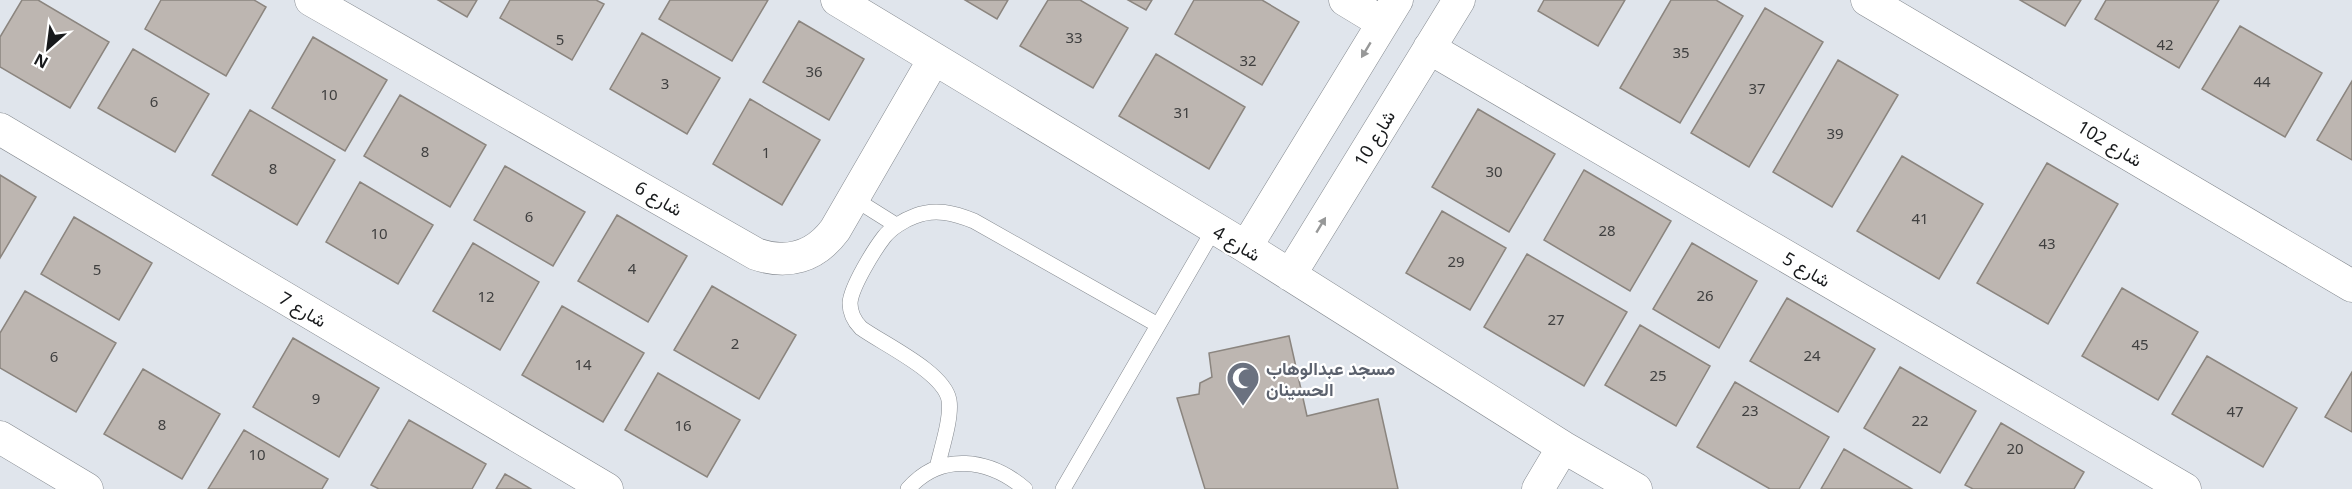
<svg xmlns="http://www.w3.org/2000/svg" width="2352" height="489" viewBox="0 0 2352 489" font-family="'Noto Sans',Vazirmatn,sans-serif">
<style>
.building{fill:#bdb6b1;stroke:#8b857f;stroke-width:1.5}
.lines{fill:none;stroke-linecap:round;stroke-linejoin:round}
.lane-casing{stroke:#84898f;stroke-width:16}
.street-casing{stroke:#84898f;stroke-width:33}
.lane{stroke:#fff;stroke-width:15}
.street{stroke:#fff;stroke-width:32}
.oneway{fill:#979898}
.labels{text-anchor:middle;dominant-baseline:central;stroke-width:4.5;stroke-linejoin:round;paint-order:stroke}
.number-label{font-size:15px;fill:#404040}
.street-label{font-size:18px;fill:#17191b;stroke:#fff}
.worship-label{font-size:18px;font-weight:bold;fill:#5b616d;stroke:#fff;text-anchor:start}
</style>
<rect width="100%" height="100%" fill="#e0e5ec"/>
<path class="building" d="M22,0H38L109,42L70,108L0,67V37Z
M161,0H254L266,7L226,76L145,29Z
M438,0H477L467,17Z
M510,0H596L604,4L572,60L500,18Z
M670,0H768L732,61L659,19Z
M965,0H1008L997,19Z
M1048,0H1080L1128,28L1093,88L1020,46Z
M1128,0H1152L1146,10Z
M1194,0H1262L1299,22L1262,85L1175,34Z
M1544,0H1625L1598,46L1538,11Z
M1671,0H1716L1743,16L1680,123L1620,88Z
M2020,0H2081L2065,26Z
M2106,0H2219L2179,68L2095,19Z
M1765,8L1823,42L1749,167L1691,133Z
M799,21L864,59L829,120L763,82Z
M2240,26L2322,73L2285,137L2202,89Z
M642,33L720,78L687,134L610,89Z
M313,37L387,80L345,151L272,108Z
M133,49L209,94L175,152L98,108Z
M1156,54L1245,107L1209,169L1119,116Z
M1838,60L1898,95L1832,207L1773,172Z
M2352,81V160L2317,140Z
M400,95L486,145L450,207L364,156Z
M750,99L820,140L782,205L713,164Z
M1478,109L1555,154L1509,232L1432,187Z
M250,110L335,160L297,225L212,175Z
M1902,156L1983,204L1939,279L1857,231Z
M2047,163L2118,204L2048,324L1977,283Z
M505,166L585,212L553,266L474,220Z
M1584,170L1671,221L1630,291L1544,240Z
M0,175L36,197L0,258Z
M360,182L433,225L398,284L326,242Z
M1442,211L1506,248L1470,310L1406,273Z
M617,215L687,256L648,322L578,281Z
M74,217L152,263L119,320L41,274Z
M473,243L539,282L500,350L433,311Z
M1692,243L1757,281L1719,348L1653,309Z
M1527,254L1627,312L1584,386L1484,327Z
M712,286L796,335L759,399L674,350Z
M2122,288L2198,332L2158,400L2082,356Z
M25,291L116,343L76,412L0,368V333Z
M1787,298L1875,349L1838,412L1750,361Z
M562,306L644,353L603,422L522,375Z
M1640,325L1710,366L1676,426L1605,385Z
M1289,336L1307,416L1378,399L1398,489H1205L1177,398L1199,394L1200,383L1212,377L1209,353Z
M293,338L379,388L339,457L253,407Z
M2207,356L2297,408L2263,467L2172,414Z
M1900,367L1976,411L1940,473L1864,428Z
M143,369L220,414L182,479L104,434Z
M2352,372V432L2325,417Z
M658,373L740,420L707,477L625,430Z
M1735,382L1829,437L1799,489H1770L1697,447Z
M409,420L486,464L472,489H379L371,485Z
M2001,423L2084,472L2074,489H1973L1965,485Z
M244,430L328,479L322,489H208Z
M1844,449L1912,489H1821Z
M505,474L531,489H496Z"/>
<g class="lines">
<g class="lane-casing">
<path id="lane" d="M853,198L896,225
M937,468C941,450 952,418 949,400C944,372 883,344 861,328C854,321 850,314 850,303C851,287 874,250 884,237C891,228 904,220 915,216C935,208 954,213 974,221L1158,325
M908,489C941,451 990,459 1025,489
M1063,489L1214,229"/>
</g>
<g class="street-casing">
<path id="street" d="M311,0L756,254C788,265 815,257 835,230L934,59
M837,0L1246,247L1563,447L1636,489
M1345,0L1383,23
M1867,0L2352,286
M1429,48L2185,489
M0,129L607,489
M1246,247L1397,0
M1290,275L1459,0
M0,437L87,489
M1538,489L1563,447"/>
</g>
<use href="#lane" class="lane"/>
<use href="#street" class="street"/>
</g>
<defs><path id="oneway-solid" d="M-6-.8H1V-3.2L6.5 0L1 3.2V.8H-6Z" transform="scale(1.5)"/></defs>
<g class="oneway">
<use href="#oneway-solid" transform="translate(1366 50) rotate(121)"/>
<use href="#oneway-solid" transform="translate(1321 225) rotate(-59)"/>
</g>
<defs>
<g id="mosque-pin" transform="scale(1.725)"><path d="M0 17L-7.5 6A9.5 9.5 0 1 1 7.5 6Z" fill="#6b7280" stroke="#fff"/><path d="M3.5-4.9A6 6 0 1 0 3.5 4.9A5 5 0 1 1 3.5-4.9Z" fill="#fff"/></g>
</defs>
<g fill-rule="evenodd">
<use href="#mosque-pin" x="1243" y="378"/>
</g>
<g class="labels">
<g class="number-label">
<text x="1074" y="37">33</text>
<text x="560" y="39">5</text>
<text x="2165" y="44">42</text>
<text x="1681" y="52">35</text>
<text x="1248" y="60">32</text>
<text x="814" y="71">36</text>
<text x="2262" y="81">44</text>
<text x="665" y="83">3</text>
<text x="1757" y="88">37</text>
<text x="329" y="94">10</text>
<text x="154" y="101">6</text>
<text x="1182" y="112">31</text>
<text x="1835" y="133">39</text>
<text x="425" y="151">8</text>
<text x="766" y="152">1</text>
<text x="273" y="168">8</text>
<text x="1494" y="171">30</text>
<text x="529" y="216">6</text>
<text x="1920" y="218">41</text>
<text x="1607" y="230">28</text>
<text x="379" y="233">10</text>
<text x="2047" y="243">43</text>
<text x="1456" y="261">29</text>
<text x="632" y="268">4</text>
<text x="97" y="269">5</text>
<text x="1705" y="295">26</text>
<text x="486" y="296">12</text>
<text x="1556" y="319">27</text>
<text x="735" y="343">2</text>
<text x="2140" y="344">45</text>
<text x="1812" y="355">24</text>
<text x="54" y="356">6</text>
<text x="583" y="364">14</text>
<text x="1658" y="375">25</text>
<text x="316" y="398">9</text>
<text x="1750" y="410">23</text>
<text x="2235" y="411">47</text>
<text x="1920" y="420">22</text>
<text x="162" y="424">8</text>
<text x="683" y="425">16</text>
<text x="2015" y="448">20</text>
<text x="257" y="454">10</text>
</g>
<g class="street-label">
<text transform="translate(1374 138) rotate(-59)">شارع 10</text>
<text transform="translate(2110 143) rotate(31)">شارع 102</text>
<text transform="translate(659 198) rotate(30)">شارع 6</text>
<text transform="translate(1237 243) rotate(31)">شارع 4</text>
<text transform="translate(1807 269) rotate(30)">شارع 5</text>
<text transform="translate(303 309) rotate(31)">شارع 7</text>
</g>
<g class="worship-label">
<text x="1266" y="368">مسجد عبدالوهاب<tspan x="1266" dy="21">الحسينان</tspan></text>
</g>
</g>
<g transform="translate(48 48) rotate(208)" stroke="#ffffff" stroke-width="4.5" paint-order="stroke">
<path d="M0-4.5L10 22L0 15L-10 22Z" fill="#17191b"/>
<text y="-9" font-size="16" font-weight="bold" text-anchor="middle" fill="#17191b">N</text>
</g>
</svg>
